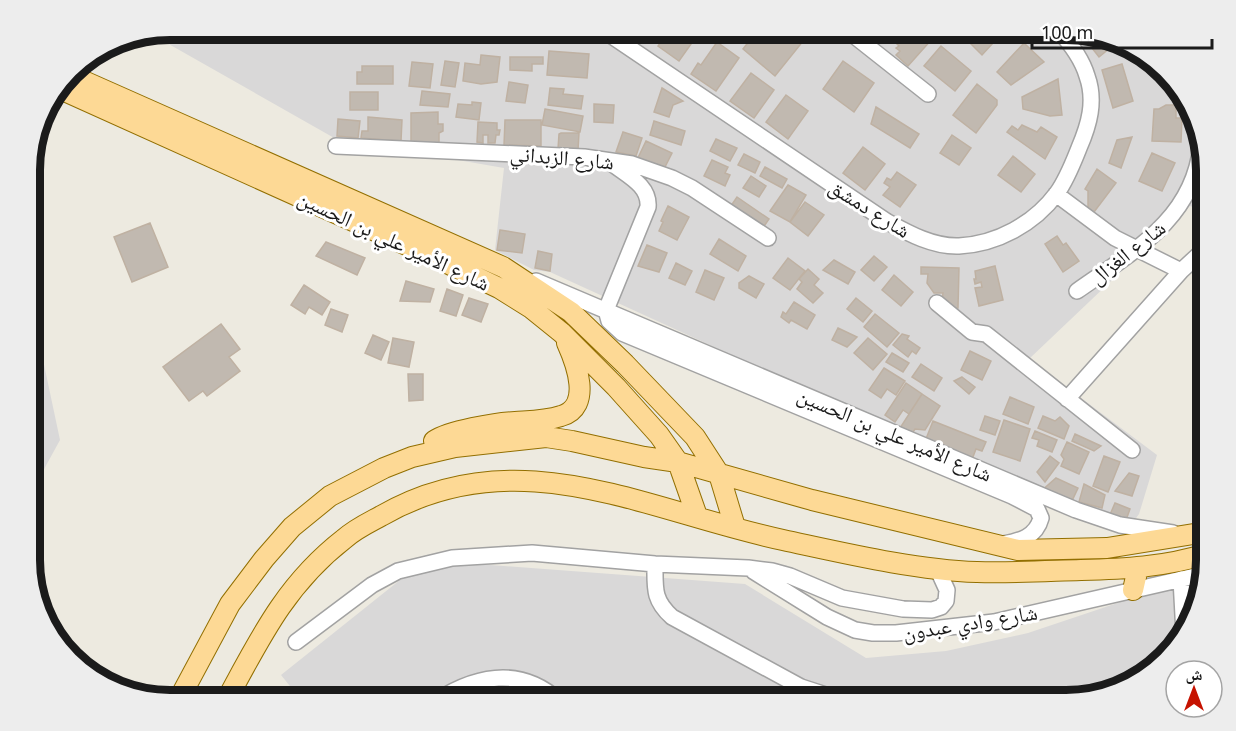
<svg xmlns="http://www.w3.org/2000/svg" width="1236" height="731" viewBox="0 0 1236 731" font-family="'Noto Sans','Noto Naskh Arabic',sans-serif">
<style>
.residential{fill:#d9d8d8}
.building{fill:#c1b9b0;stroke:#bfb1a2;stroke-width:1.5}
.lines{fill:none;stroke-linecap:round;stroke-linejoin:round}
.minor-casing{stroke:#a2a2a2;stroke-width:18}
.major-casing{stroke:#926f00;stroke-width:22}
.minor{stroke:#fff;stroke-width:15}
.major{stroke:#fdd995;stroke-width:20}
.labels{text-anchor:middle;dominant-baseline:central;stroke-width:6;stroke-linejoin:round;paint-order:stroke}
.street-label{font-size:21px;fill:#1b1b1b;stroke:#fff}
.rim{fill:none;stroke:#1b1b1b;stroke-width:8}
</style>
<rect width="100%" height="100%" fill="#edeae0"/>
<path class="residential" d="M171,30H1066L1136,49L1187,100L1206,161V211L1190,206L1029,359L1157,455L1139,514L1131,525L896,430L550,272L534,270L495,250L504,168L336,139L151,34Z
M31,303L60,440L31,493Z
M425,560L745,584L866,658L946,651L1028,633L1204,574L1187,631L1136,682L1074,701H302L281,675Z"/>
<path class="building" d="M453,30H475L472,37Z
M490,30H528L526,35L518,31L517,34L511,31L507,38L500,35L498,39L487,35Z
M633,30H655L651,35L647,31L642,37L640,35L637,39L630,34Z
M669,30H701L679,61L658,46Z
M758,30H812L775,76L743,49Z
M895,30H922L932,39L908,66L896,55L900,51L896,48L899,46L894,41L900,35Z
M980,30H1005L982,55L969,42Z
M1081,34L1115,43V44L1099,57Z
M717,42L739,58L716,91L691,74L698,63L701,65Z
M1024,43L1044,62L1011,85L997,72Z
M941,46L971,71L955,91L924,66Z
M549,51L589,54L587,78L547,75Z
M481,55L500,57L497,82L481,84L463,81L465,63L480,65Z
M510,57H543V64H532V71L510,70Z
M445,61L459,63L455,87L441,85Z
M843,61L874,83L854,112L823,89Z
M412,62L433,64L430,88L409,86Z
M1122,64L1133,101L1113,108L1102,70Z
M362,66H393V84H357V72H362Z
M751,73L774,90L754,118L730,101Z
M1058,79L1062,115L1050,116L1023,109L1022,97Z
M509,82L528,85L525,103L506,101Z
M977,84L997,100V105L976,133L953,115Z
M550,88L564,89L563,94L583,96L581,109L548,105Z
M662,88L683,101L673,105L669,117L654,112Z
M422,91L450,94L448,107L420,105Z
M350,92H378V110H350Z
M786,95L808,111L788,139L766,122Z
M472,102L481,103L479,120L456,117L458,104L472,105Z
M594,104L614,105L613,123L594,122Z
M1166,105H1176V118H1182L1181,142L1152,141L1154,109H1159Z
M876,107L919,134L910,148L871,124Z
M545,109L583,116L580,132L542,125Z
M438,112V124H443V131L439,133V144L411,145V113Z
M368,117L402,120L401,141L361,138L362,131H368Z
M338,119L360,121L358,138L337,136Z
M505,120H541V146L504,145Z
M654,121L685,131L681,145L650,135Z
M478,122L497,123V130H500L499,135H496L495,143H488V135H483V143L477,142Z
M1022,125L1037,132L1041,127L1057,137L1045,159L1007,132L1012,126L1018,130Z
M623,132L642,138L636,156L616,152Z
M561,133H579L578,150L558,149L559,134Z
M952,135L971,148L959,165L940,153Z
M1132,137L1121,168L1109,163L1117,140Z
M716,139L737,148L730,161L710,151Z
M646,141L672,153L664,169L636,162Z
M863,147L885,164L865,190L843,173Z
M1152,153L1175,163L1162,191L1139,181Z
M744,154L760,162L755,173L738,165Z
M1013,156L1035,174L1021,192L998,175Z
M712,160L728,167L725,173L730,175L725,186L704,176Z
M765,167L787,179L782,188L760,176Z
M1097,169L1116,183L1094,212L1088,209V191L1085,189Z
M897,172L916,185L900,207L883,195L890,187L884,183L887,178L891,180Z
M751,176L766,186L759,197L743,188Z
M1206,180V200L1200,198Z
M788,185L806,195L790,222L770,211Z
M737,197L769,219L760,232L728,210Z
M805,202L824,215L808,236L790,222Z
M668,206L689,217L677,240L659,231L663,222L661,221Z
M150,223L168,267L132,282L114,237Z
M500,230L525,234L522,253L497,250Z
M1057,236L1063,245L1066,243L1079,261L1063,272L1045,244Z
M719,239L746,256L738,271L710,254Z
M326,242L365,258L357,275L316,256Z
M647,245L667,253L659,272L638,266Z
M538,251L552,254L550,271L535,268Z
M874,256L887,267L874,281L861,270Z
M788,258L805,271L790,290L773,278Z
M834,260L855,272L848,284L823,270Z
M676,263L692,271L685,285L669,278Z
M995,266L1003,300L979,306L975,288L982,287L981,282L975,284L974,279H976L975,271Z
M921,267L959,268L958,308H947L948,301H942L943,293H934L927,283L928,274H921Z
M808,269L819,279L814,285L823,293L813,303L797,289L802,282L799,279Z
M705,270L724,278L714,300L696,292Z
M894,275L913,292L901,306L882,290Z
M749,276L764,284L756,298L739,288V283Z
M406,281L434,289L430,302L400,301Z
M304,285L330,302L322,315L309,307L305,314L291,305Z
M447,289L463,295L456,316L440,311Z
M469,298L488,304L481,322L462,315Z
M856,298L872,311L863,322L847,309Z
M794,302L815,315L807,329L791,320L789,323L781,317L783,312L786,314Z
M331,309L348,315L342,332L325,325Z
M875,314L899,333L887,347L864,327Z
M221,324L240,349L229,357L240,371L207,396L203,391L189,401L163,367Z
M838,328L857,337L847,347L832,340Z
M902,334L909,336L907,339L920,348L916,354L912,351L908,357L893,345Z
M373,335L389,342L381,360L365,353Z
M393,338L414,342L409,367L388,363Z
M868,338L887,354L873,370L854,353Z
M970,351L991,361L982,380L961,370Z
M892,353L909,363L903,372L886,362Z
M921,364L942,378L934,391L912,377Z
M884,368L905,381L896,395L887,389L881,398L869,390Z
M408,374H423V400L409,401Z
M962,377L975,387L969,394L954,381Z
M906,383L922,394L909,414L903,410L895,422L885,415Z
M922,394L940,406L925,430L915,429L911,435L900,428Z
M1010,397L1034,407L1028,424L1003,414Z
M985,416L1000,421L995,435L980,430Z
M1043,416L1055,421L1060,417L1069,426L1064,439L1038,428Z
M1004,420L1030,429L1020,461L993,452Z
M933,421L986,442L982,451L976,449L971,462L924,444Z
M1035,431L1057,440L1052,452L1037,446L1039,440L1032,438Z
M1075,434L1101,446L1094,451L1072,441Z
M1067,442L1089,452L1079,474L1061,466L1064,459L1061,455Z
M1050,456L1059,463L1045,482L1037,472Z
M1104,456L1120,462L1108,492L1093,486Z
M1129,473L1139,476L1132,496L1115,491Z
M1056,478L1078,488L1070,505L1040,492Z
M1084,484L1105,495L1102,508L1079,502Z
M1115,503L1130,509L1125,523L1109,517Z"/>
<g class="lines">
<g class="minor-casing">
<path id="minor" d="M603,30L886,221C908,233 933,247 959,246C997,244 1034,224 1057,193C1067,179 1073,163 1079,148C1089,125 1096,101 1087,76C1082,59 1070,43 1058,30
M847,30L928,94
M336,146L584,157L632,164L672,178L692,188L768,238
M1056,194L1115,238L1181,271
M536,281L1076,510L1120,525L1173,533
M1077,291C1132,252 1193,220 1201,146
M937,303L972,332L986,334L1132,450
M606,310L609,321L622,333L1012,496L1037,509L1041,518C1036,537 1020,541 1003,544
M606,310L648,207C650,185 626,175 610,162
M1067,399L1181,271L1206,248
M655,564C655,588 653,600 672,617L801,687L844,701
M753,571L827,617L855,630L873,633H896L994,622L1204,574
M1181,579L1184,634
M296,642L372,585L398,571L452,558L532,553L655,564L748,568L772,571L790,576L842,598L903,609L932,610L941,607L946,601L947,590L937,568
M436,701C477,675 520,666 559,701"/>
</g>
<g class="major-casing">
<path id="major" d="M70,75L503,267L571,312L625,364L695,437L719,474L735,527
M60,89L451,265L499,288L531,308L562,333L616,387L659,435L678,462L697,516
M434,441C449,431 495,423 515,422C530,421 546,421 561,416C593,407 576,363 567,343
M1133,590L1138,568
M178,701L230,604L264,559L292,527L330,496L384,468L412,457L455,447L546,437L572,441L644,457L678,462L812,500L1018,550L1107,548L1206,532
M226,701C260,638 286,584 344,539C355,529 368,523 381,516C518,437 646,511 783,540C844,553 915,570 977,572C1012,573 1047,571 1081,570C1123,569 1165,567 1206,554"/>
</g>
<use href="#minor" class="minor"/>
<use href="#major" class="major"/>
</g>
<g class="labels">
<g class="street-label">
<text transform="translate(562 157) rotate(5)">شارع الزبداني</text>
<text transform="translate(870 208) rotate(32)">شارع دمشق</text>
<text transform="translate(394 240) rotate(25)">شارع الأمير علي بن الحسين</text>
<text transform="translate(1127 252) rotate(-38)">شارع الغزال</text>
<text transform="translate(895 434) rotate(23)">شارع الأمير علي بن الحسين</text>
<text transform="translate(970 622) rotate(-9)">شارع وادي عبدون</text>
</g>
</g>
<path d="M0 0H1236V731H0ZM170 40H1066A130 130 0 0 1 1196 170V560A130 130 0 0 1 1066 690H170A130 130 0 0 1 40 560V170A130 130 0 0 1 170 40Z" fill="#ededed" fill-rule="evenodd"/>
<path class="rim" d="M170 40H1066A130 130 0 0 1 1196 170V560A130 130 0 0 1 1066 690H170A130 130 0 0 1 40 560V170A130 130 0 0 1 170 40Z"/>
<g transform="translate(1194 689)"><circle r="28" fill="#ffffff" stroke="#a4a4a4" stroke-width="1.5"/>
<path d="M0-4.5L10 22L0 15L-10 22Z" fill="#c61200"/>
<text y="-9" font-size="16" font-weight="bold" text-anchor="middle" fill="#1b1b1b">ش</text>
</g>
<path d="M1032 39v9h180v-9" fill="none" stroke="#1b1b1b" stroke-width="3"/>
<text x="1041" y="39" font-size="18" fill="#1b1b1b" stroke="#ffffff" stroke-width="4.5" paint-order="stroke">100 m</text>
</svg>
